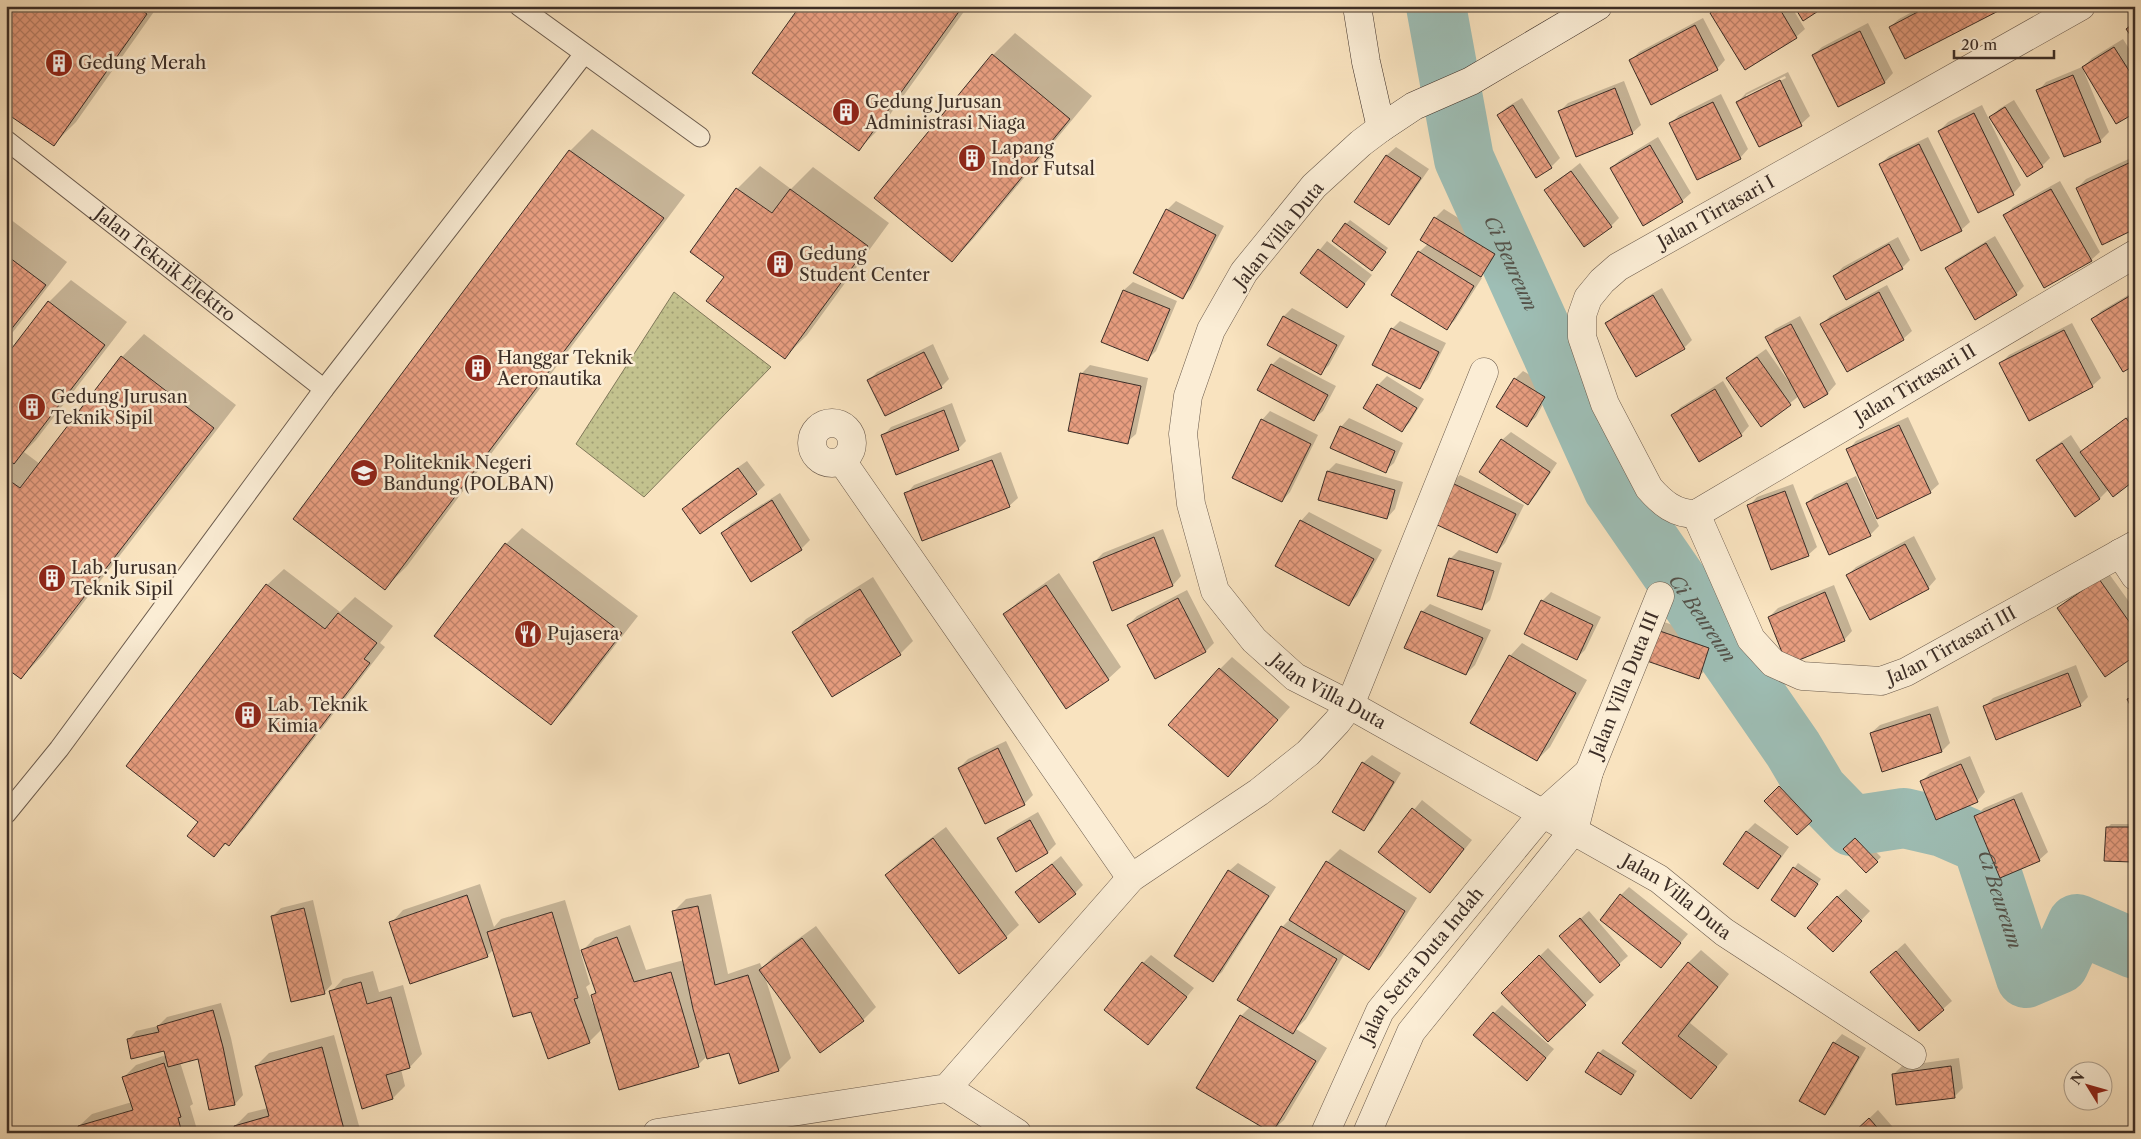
<svg xmlns="http://www.w3.org/2000/svg" width="2141" height="1139" viewBox="0 0 2141 1139" font-family="'Libre Caslon Text',serif">
<style>
.park{fill:url(#park-dots);stroke:#80785a}
.shadow{fill:#0003;fill-rule:evenodd}
.lines{fill:none;stroke-linecap:round;stroke-linejoin:round}
.river{stroke:#9ebeb5;stroke-width:60}
.building{fill:url(#building-cross-hatch);stroke:#3c2e27}
.lane-casing{stroke:#6b5b4d;stroke-width:21}
.street-casing{stroke:#6b5b4d;stroke-width:29}
.secondary-casing{stroke:#3c2e27;stroke-width:29}
.lane{stroke:#fbedd5;stroke-width:19}
.street{stroke:#fbedd5;stroke-width:28}
.secondary{stroke:#fbedd5;stroke-width:28}
.labels{text-anchor:middle;dominant-baseline:central;stroke-width:5;stroke-linejoin:round;paint-order:stroke}
.poi-label{font-size:18px;fill:#3c2e27;stroke:#fbedd5;text-anchor:start}
.street-label{font-size:18px;fill:#3c2e27;stroke:#fbedd5}
.water-label{font-size:19px;font-style:italic;fill:#54524a;stroke:#fbedd5}
</style>
<defs>
<pattern id="park-dots" width="8" height="8" patternUnits="userSpaceOnUse" patternTransform="scale(1.25)"><rect width="8" height="8" fill="#c3c28e"/><path d="M2 2h.1M6 6h.1" fill="none" stroke="#a09e74" stroke-width="1.8" stroke-linecap="round"/></pattern>
<pattern id="building-cross-hatch" width="8" height="8" patternUnits="userSpaceOnUse" patternTransform="scale(1.25)"><rect width="8" height="8" fill="#e89e80"/><path d="M0 0l8 8M0 8l8-8" fill="none" stroke="#bd8169"/></pattern>
</defs>
<rect width="100%" height="100%" fill="#f9e3bf"/>
<filter id="stains"><feTurbulence type="fractalNoise" baseFrequency=".004" numOctaves="4"/><feColorMatrix values="0 0 0 0 .2 0 0 0 0 .09 0 0 0 0 .02 0 0 0 .5 -.17"/></filter>
<radialGradient id="worn" r=".72"><stop offset=".6" stop-color="#630" stop-opacity="0"/><stop offset="1" stop-color="#630" stop-opacity=".3"/></radialGradient>
<path class="park" d="M674,292L771,367L644,497L576,444Z"/>
<path class="shadow" d="M6,6H158L76,122L53,145Z
M802,6H968L881,127L859,149Z
M1718,6H1791L1805,29L1796,37L1712,13Z
M1923,6H2005L1890,27L1899,19Z
M1703,18L1725,60L1717,69L1630,61L1639,52Z
M1868,23L1893,73L1885,82L1838,105L1813,55L1822,47Z
M1015,33L1092,96L974,238L952,261L993,55Z
M2123,39L2135,58V112L2083,67L2092,58Z
M2082,67L2109,132L2100,141L2038,91L2046,82Z
M1788,72L1810,116L1801,124L1738,102L1746,93ZM1785,76L1786,78L1746,98V95Z
M1624,81L1641,125L1632,133L1559,112L1568,103Z
M1721,94L1748,149L1740,158L1671,123L1679,115Z
M1522,98L1560,158L1551,167L1536,176L1499,115L1507,107Z
M2014,100L2050,158L2042,166L1991,118L1999,109Z
M1982,105L2021,185L2013,194L1939,131L1948,122Z
M592,129L685,195L407,566L385,588L570,151Z
M1658,137L1691,193L1682,201L1611,168L1620,160Z
M1928,137L1970,222L1961,230L1880,164L1889,156Z
M1396,147L1429,169L1397,215L1389,224L1356,201L1387,155Z
M2135,156V228L2077,188L2086,179Z
M1580,163L1619,218L1611,226L1545,191Z
M760,166L791,189L813,167L889,223L807,335L785,357L726,276L691,251L737,189Z
M2060,181L2100,252L2091,260L2004,216L2013,207Z
M1176,201L1224,226L1191,289L1183,297L1167,210Z
M1444,209L1502,245L1489,267L1480,276L1482,278L1455,320L1446,329L1419,252L1428,244L1422,240L1435,218Z
M6,216L67,262L6,341Z
M1350,220L1388,248L1375,265L1346,224Z
M1995,236L2024,286L2016,294L1946,268L1955,260Z
M1898,237L1910,260L1902,268L1834,276L1843,267Z
M1327,241L1372,275L1347,306L1302,272Z
M71,280L127,322L36,440L24,452L40,464L122,357L144,334L236,405L43,655L21,678L6,667V358L49,302Z
M1133,282L1177,301L1156,351L1148,359L1103,341L1124,290Z
M1887,285L1912,331L1903,339L1822,324L1830,316Z
M1662,288L1692,340L1684,348L1607,323L1615,315Z
M2135,291V364L2093,319L2101,311Z
M1292,308L1345,336L1329,365L1321,373L1269,345L1284,316Z
M1800,316L1836,384L1828,393L1804,406L1799,396L1762,425L1728,378L1737,370L1766,349L1789,382L1790,381L1767,338L1775,329Z
M1400,321L1446,343L1428,379L1420,388L1392,329Z
M2072,323L2101,378L2092,386L2001,363L2009,355Z
M933,344L949,379L941,387L869,380L877,372Z
M1280,357L1336,386L1323,411L1314,419L1272,365Z
M1090,365L1148,378L1136,434L1127,442L1081,374Z
M1523,371L1552,388L1536,417L1527,425L1515,379Z
M1387,376L1424,399L1410,422L1402,431L1364,408L1378,385Z
M1723,381L1749,426L1741,435L1673,415L1681,407Z
M952,403L966,441L958,449L883,436L891,427Z
M1270,411L1318,435L1290,492L1282,501L1262,420Z
M2135,411V479L2109,489L2100,498L2038,460L2046,452L2071,435L2082,452Z
M1908,417L1939,484L1930,492L1848,450L1856,441Z
M1349,418L1403,443L1394,463L1385,471L1341,427Z
M1511,432L1557,463L1536,495L1527,504L1502,440Z
M1001,452L1018,498L1009,506L906,494L914,485Z
M747,461L765,485L756,493L683,509L692,500Z
M1336,463L1403,482L1395,509L1387,518L1328,471Z
M1460,475L1524,505L1505,543L1497,552L1451,483Z
M1856,476L1879,526L1870,535L1807,503L1815,495Z
M1793,484L1817,547L1808,555L1749,506L1757,497Z
M780,493L810,540L801,549L752,580L723,533L731,524Z
M1309,512L1382,550L1357,596L1349,604L1301,521Z
M522,528L638,616L567,707L551,724L506,544Z
M1163,529L1181,576L1173,585L1113,609L1094,562L1103,553Z
M1914,536L1936,579L1928,588L1848,575L1856,567Z
M1459,550L1502,563L1490,600L1482,608L1439,595L1451,558Z
M284,569L340,612L355,597L393,626L380,643L385,647L245,828L229,844L227,843L214,855L200,822L128,766L267,585Z
M2107,571L2135,610V655L2059,608L2067,600Z
M1059,573L1121,667L1108,679L1005,614L1018,602Z
M873,577L913,641L900,654L794,632L806,619Z
M1834,585L1852,631L1844,640L1769,617L1778,608Z
M1187,590L1214,643L1206,651L1156,677L1128,625L1137,616Z
M1551,592L1601,617L1585,650L1577,658L1542,601Z
M1430,604L1491,630L1475,665L1466,674L1422,612Z
M1664,622L1717,640L1707,669L1698,677L1645,659Z
M1522,643L1587,680L1550,747L1537,760L1510,656Z
M1232,657L1290,707L1228,776L1220,669Z
M2076,665L2088,697L2080,705L1984,707L1993,698Z
M1938,706L1950,743L1942,751L1871,733L1880,725Z
M1006,741L1033,795L1024,804L986,822L959,768L968,759Z
M1372,755L1401,773L1372,821L1363,830V763Z
M1970,756L1985,792L1977,801L1921,782L1930,773Z
M1783,783L1815,816L1797,834L1765,801Z
M2022,792L2048,852L2039,860L1975,816L1984,808Z
M1422,800L1472,840L1438,883L1380,851Z
M1038,812L1056,844L1048,852L1016,870L998,839L1007,830Z
M1755,823L1789,847L1766,879L1758,887L1724,864L1747,831Z
M2111,824H2135V858L2132,861L2107,828Z
M946,827L1019,925L1006,937L960,973L886,875L899,862Z
M1859,835L1881,857L1866,872L1845,849Z
M1340,849L1417,898L1381,956L1369,968L1345,953L1306,1019L1296,1029L1327,1048L1284,1120L1271,1132L1241,1016L1250,1007L1282,927L1293,916L1327,862Z
M1061,856L1083,885L1075,893L1017,892Z
M1238,863L1276,887L1222,972L1213,980L1229,871Z
M1798,863L1821,879L1799,911L1772,900Z
M480,884L494,927L501,919L565,900L590,984L586,987L594,1007H596L593,996L597,992L582,951L595,938L630,925L646,970L684,960L673,912L686,899L711,894L728,974L760,963L762,968L773,957L816,926L876,1007L863,1020L820,1051L765,977L791,1058L779,1070L729,1052L707,1056L698,1065L602,1029L589,1042L531,1010L494,949L487,956L391,923L403,910Z
M1629,887L1688,934L1661,966L1621,895Z
M1846,889L1870,911L1833,950L1837,897Z
M313,900L332,984L324,993L273,916L281,908Z
M1589,911L1628,956L1619,964L1561,936Z
M1905,943L1952,1001L1919,1030L1872,972Z
M1548,948L1594,995L1548,1040L1502,993Z
M1701,950L1729,974L1690,1023L1728,1054L1691,1097L1623,1043L1688,963Z
M1151,955L1194,988L1148,1044L1143,963Z
M373,971L379,992L403,985L422,1054L410,1067L401,1069L405,1086L393,1098L331,992L343,979Z
M221,1003L231,1038L243,1095L235,1104L210,1109L199,1057L180,1062L193,1104L190,1106L198,1133H81L79,1126L92,1114L132,1102L124,1077L136,1065L166,1055L165,1050L128,1040L136,1031L158,1026L167,1017Z
M1502,1005L1554,1049L1535,1071L1494,1013Z
M1842,1034L1866,1048L1833,1105L1825,1114L1834,1043Z
M334,1035L361,1133H237L235,1126L248,1113L268,1108L256,1066L269,1053Z
M1603,1049L1637,1071L1621,1093L1599,1053Z
M1959,1058L1963,1088L1954,1097L1894,1074L1902,1066Z
M1878,1110L1898,1133H1854Z"/>
<g class="lines">
<path class="river" id="s1" d="M1436,6L1464,159L1613,488L1793,749L1818,791L1852,826L1904,818L1943,827L1982,844L2026,978L2059,964L2077,924L2135,949"/>
</g>
<path class="building" d="M6,6H136L147,14L54,146L6,113Z
M800,6H963L859,151L752,73Z
M1721,6H1778L1797,38L1745,70L1710,13Z
M1794,6H1826L1803,21Z
M1929,6H2008L1905,59L1889,27Z
M2135,22V42L2126,29Z
M1695,25L1718,70L1651,105L1629,60Z
M1860,31L1885,83L1838,107L1812,55Z
M2114,47L2135,80V113L2116,124L2082,67Z
M992,54L1070,119L952,262L874,198Z
M2073,75L2101,142L2064,157L2036,90Z
M1780,80L1802,126L1759,147L1736,102Z
M1615,88L1633,134L1576,157L1558,111Z
M1713,102L1741,159L1697,180L1669,123Z
M1513,105L1552,168L1536,178L1497,115Z
M2005,107L2043,167L2027,177L1989,117Z
M1974,113L2014,195L1978,213L1938,131Z
M1919,144L1962,231L1921,251L1879,164Z
M1650,145L1683,202L1643,226L1610,168Z
M569,150L664,218L385,590L293,519Z
M1386,155L1421,178L1389,225L1354,202Z
M2133,161L2135,229L2102,245L2076,188Z
M1571,171L1612,227L1584,247L1544,190Z
M736,188L772,213L790,189L868,246L785,359L706,301L724,277L690,252Z
M2051,189L2092,261L2044,288L2003,215Z
M1166,209L1216,235L1183,299L1133,273Z
M1434,217L1495,254L1481,277L1420,240Z
M1345,223L1386,252L1372,271L1332,241Z
M1986,243L2017,295L1975,320L1945,268Z
M1889,244L1903,269L1846,300L1833,276Z
M1318,249L1365,284L1347,308L1300,273Z
M1418,251L1474,286L1447,330L1391,295Z
M6,255L46,285L6,336Z
M1123,290L1170,309L1148,361L1101,342Z
M1879,292L1904,340L1847,372L1820,324Z
M2133,294L2135,297V365L2123,372L2091,319Z
M1653,295L1685,349L1636,377L1605,323Z
M48,301L105,345L14,464L6,458V356Z
M1283,316L1337,345L1321,375L1267,345Z
M1791,324L1828,394L1804,408L1765,337Z
M1391,328L1439,352L1420,389L1372,365Z
M2064,330L2093,387L2029,421L1999,363Z
M924,352L942,388L885,416L867,380Z
M121,356L214,428L21,679L6,668V478L20,488Z
M1757,357L1791,405L1761,427L1726,378Z
M1271,364L1328,395L1314,421L1257,390Z
M1080,373L1141,386L1128,444L1068,431Z
M1514,378L1545,397L1527,427L1496,407Z
M1377,384L1417,408L1402,432L1363,408Z
M1715,389L1742,436L1699,462L1671,415Z
M944,410L959,450L896,475L881,435Z
M2126,418L2135,430V480L2113,497L2080,452Z
M1261,419L1311,444L1282,502L1232,478Z
M1899,425L1931,493L1877,519L1846,449Z
M1340,426L1395,451L1386,473L1330,448Z
M1501,439L1550,472L1528,505L1479,472Z
M2062,443L2100,499L2075,517L2036,460Z
M992,460L1010,507L922,541L904,493Z
M738,468L757,494L700,534L682,509Z
M1327,471L1395,490L1387,519L1318,500Z
M1450,482L1516,514L1497,553L1431,522Z
M1847,483L1871,536L1829,555L1806,503Z
M1785,491L1809,556L1771,570L1747,505Z
M772,500L802,550L751,582L721,533Z
M1300,520L1374,559L1349,606L1275,566Z
M1154,537L1173,586L1112,611L1093,562Z
M505,543L622,633L551,725L434,636Z
M1905,544L1929,589L1870,620L1846,575Z
M1449,558L1494,571L1482,610L1437,596Z
M2099,579L2135,630V656L2105,677L2057,608Z
M266,584L325,629L338,613L377,643L364,659L370,663L229,846L225,843L214,857L187,836L198,822L126,766Z
M1046,585L1109,680L1066,709L1003,614Z
M860,589L901,655L832,697L792,632Z
M1825,592L1845,641L1787,665L1768,617Z
M1178,598L1206,652L1155,679L1127,625Z
M1541,600L1593,625L1577,660L1524,634Z
M1421,611L1483,638L1466,675L1404,648Z
M1654,629L1709,648L1699,679L1644,660Z
M1509,655L1576,693L1537,761L1470,723Z
M1219,668L1278,720L1228,777L1168,725Z
M2068,673L2081,706L1996,740L1983,706Z
M2135,696V715L2127,699Z
M1930,714L1942,752L1882,772L1870,733Z
M998,748L1025,805L985,824L958,768Z
M1362,762L1394,782L1364,831L1332,812Z
M1961,764L1978,802L1936,820L1920,781Z
M1779,786L1812,821L1797,835L1764,801Z
M2014,799L2040,861L2000,878L1974,816Z
M1412,808L1464,849L1430,893L1378,852Z
M1030,820L1048,853L1016,872L997,838Z
M2106,827H2134L2132,862L2104,861Z
M1746,831L1781,856L1758,889L1723,864Z
M933,838L1007,938L959,974L885,875Z
M1855,838L1878,862L1866,873L1843,849Z
M1326,861L1405,911L1369,970L1289,920Z
M1052,864L1076,894L1039,923L1015,892Z
M1793,867L1818,884L1795,917L1771,900Z
M1228,870L1269,896L1213,982L1174,956Z
M1620,894L1681,943L1661,968L1600,920Z
M467,895L488,957L410,984L389,922Z
M1837,896L1862,921L1833,952L1807,928Z
M698,906L715,985L748,975L779,1071L739,1084L729,1053L707,1059L693,1009L672,911Z
M304,908L325,994L291,1002L271,916Z
M552,912L578,998L574,999L590,1043L548,1059L531,1012L513,1017L487,932Z
M1580,918L1620,965L1600,983L1559,936Z
M1281,926L1337,959L1293,1034L1237,1000Z
M617,937L634,982L671,972L699,1067L619,1090L591,995L596,993L581,950Z
M802,938L864,1021L820,1053L759,970Z
M1896,951L1944,1010L1919,1031L1870,972Z
M1539,955L1586,1005L1548,1042L1501,993Z
M1142,962L1187,997L1148,1045L1104,1010Z
M1688,962L1718,987L1678,1036L1717,1067L1691,1099L1622,1043Z
M361,982L367,1004L391,997L410,1068L386,1075L393,1099L362,1109L329,991Z
M213,1010L223,1047L235,1105L209,1110L198,1059L168,1067L164,1051L131,1059L127,1039L159,1032L157,1026Z
M1493,1012L1546,1058L1527,1081L1473,1035Z
M1240,1015L1316,1061L1272,1133L1196,1088Z
M1833,1042L1859,1057L1825,1115L1799,1101Z
M322,1047L345,1133H236L234,1126L269,1116L255,1066Z
M1598,1052L1634,1075L1621,1095L1585,1072Z
M164,1063L181,1117L178,1118L182,1133H80L78,1126L133,1110L122,1077Z
M1951,1066L1955,1098L1896,1105L1892,1074Z
M1869,1118L1882,1133H1853Z"/>
<g class="lines">
<g class="lane-casing">
<g id="lane">
<path d="M519,6L700,137"/>
<path id="s2" d="M6,140L324,389"/>
<path d="M6,814L59,749L324,389L584,54"/>
</g>
</g>
<g class="street-casing">
<g id="street">
<path id="s3" d="M2081,6L1618,267L1602,281L1588,298L1582,315V337L1605,404L1649,488C1662,503 1675,514 1696,514L2135,254"/>
<path id="s4" d="M1381,128L1361,143L1314,186L1244,272L1211,330L1188,396L1183,434L1191,504L1215,591L1254,640L1295,677L1350,705L1659,879L1724,932L1912,1055"/>
<circle cx="832" cy="443" r="20"/>
<path d="M842,461L1131,878"/>
<path id="s5" d="M1696,514L1751,639L1773,663L1802,676L1881,681L1906,672L2135,545"/>
<path d="M2120,553L2135,576"/>
<path d="M947,1088L1017,1133"/>
<path d="M657,1133L947,1088L1131,878L1259,792L1308,753L1337,722L1350,705L1484,372"/>
<path id="s6" d="M1325,1133L1380,1011L1543,813L1589,772"/>
<path id="s7" d="M1367,1133L1411,1032L1574,830L1589,772L1660,596"/>
</g>
</g>
<g class="secondary-casing">
<path id="secondary" d="M1357,6L1366,62L1381,128L1414,106L1471,81L1598,6"/>
</g>
<use href="#lane" class="lane"/>
<use href="#street" class="street"/>
<use href="#secondary" class="secondary"/>
</g>
<defs>
<g id="building-disc" transform="scale(1.4375)"><circle r="9.5" fill="#8f2418" stroke="#fbedd5"/><path d="M-4-6H4V6H1V3H-1V6H-4ZM-2.5-4.3h1.7v1.8h-1.7ZM.8-4.3h1.7v1.8H.8ZM-2.5-1h1.7V.8h-1.7ZM.8-1h1.7V.8H.8Z" fill="#fff"/></g>
<g id="university-disc" transform="scale(1.4375)"><circle r="9.5" fill="#8f2418" stroke="#fbedd5"/><path d="M0-5L7-2L0 1L-7-2ZM-4 1L0 2.5L4 1V4Q0 6-4 4Z" fill="#fff"/></g>
<g id="restaurant-disc" transform="scale(1.4375)"><circle r="9.5" fill="#8f2418" stroke="#fbedd5"/><path d="M-5-6h1v4h1v-4h1v4h1v-4h1v5L-1.5 .5V6h-2V.5L-5-1ZM5-6V6H3V1.5H1.5Q1.5-4 5-6Z" fill="#fff"/></g>
</defs>
<g fill-rule="evenodd">
<use href="#building-disc" x="59" y="63"/>
<use href="#building-disc" x="846" y="112"/>
<use href="#building-disc" x="972" y="158"/>
<use href="#building-disc" x="780" y="264"/>
<use href="#building-disc" x="478" y="368"/>
<use href="#building-disc" x="32" y="407"/>
<use href="#university-disc" x="364" y="473"/>
<use href="#building-disc" x="52" y="578"/>
<use href="#restaurant-disc" x="528" y="634"/>
<use href="#building-disc" x="248" y="715"/>
</g>
<g class="labels">
<g class="poi-label">
<text x="78" y="63">Gedung Merah</text>
<text x="865" y="102">Gedung Jurusan<tspan x="865" dy="21">Administrasi Niaga</tspan></text>
<text x="991" y="148">Lapang<tspan x="991" dy="21">Indor Futsal</tspan></text>
<text x="799" y="254">Gedung<tspan x="799" dy="21">Student Center</tspan></text>
<text x="497" y="358">Hanggar Teknik<tspan x="497" dy="21">Aeronautika</tspan></text>
<text x="51" y="397">Gedung Jurusan<tspan x="51" dy="21">Teknik Sipil</tspan></text>
<text x="383" y="463">Politeknik Negeri<tspan x="383" dy="21">Bandung (POLBAN)</tspan></text>
<text x="71" y="568">Lab. Jurusan<tspan x="71" dy="21">Teknik Sipil</tspan></text>
<text x="547" y="634">Pujasera</text>
<text x="267" y="705">Lab. Teknik<tspan x="267" dy="21">Kimia</tspan></text>
</g>
<g class="street-label">
<text transform="translate(1716 212) rotate(-29)">Jalan Tirtasari I</text>
<text transform="translate(1279 235) rotate(-51)">Jalan Villa Duta</text>
<text stroke="none"><textPath href="#s2" startOffset="202">Jalan Teknik Elektro</textPath></text>
<text stroke="none"><textPath href="#s3" startOffset="1091">Jalan Tirtasari II</textPath></text>
<text stroke="none"><textPath href="#s5" startOffset="359">Jalan Tirtasari III</textPath></text>
<text stroke="none"><textPath href="#s7" startOffset="524">Jalan Villa Duta III</textPath></text>
<text stroke="none"><textPath href="#s4" startOffset="689">Jalan Villa Duta</textPath></text>
<text stroke="none"><textPath href="#s4" startOffset="1094">Jalan Villa Duta</textPath></text>
<text stroke="none"><textPath href="#s6" startOffset="195">Jalan Setra Duta Indah</textPath></text>
</g>
<g class="water-label">
<text stroke="none"><textPath href="#s1" startOffset="270">Ci Beureum</textPath></text>
<text stroke="none"><textPath href="#s1" startOffset="675">Ci Beureum</textPath></text>
<text stroke="none"><textPath href="#s1" startOffset="1125">Ci Beureum</textPath></text>
</g>
</g>
<rect width="2141" height="1139" fill="none" stroke="#f9e3bf" stroke-width="25"/>
<rect x="8" y="8" width="2126" height="1124" fill="none" stroke="#3c2e27" stroke-width="2.5"/>
<rect x="12" y="12" width="2116" height="1114" fill="none" stroke="#3c2e27"/>
<g transform="translate(2088 1086) rotate(307)"><circle r="24" fill="#fbedd5" stroke="#afa18f"/>
<path d="M0-4L9 19L0 12L-9 19Z" fill="#8f2418"/>
<text y="-8" font-size="14" font-weight="bold" text-anchor="middle" fill="#3c2e27">N</text>
</g>
<path d="M1954 50v8h100v-8" fill="none" stroke="#3c2e27" stroke-width="2.5"/>
<text x="1961" y="50" font-size="15" fill="#3c2e27" stroke="#fbedd5" stroke-width="4" paint-order="stroke">20 m</text>
<rect width="100%" height="100%" filter="url(#stains)"/>
<rect width="100%" height="100%" fill="url(#worn)"/>
</svg>
